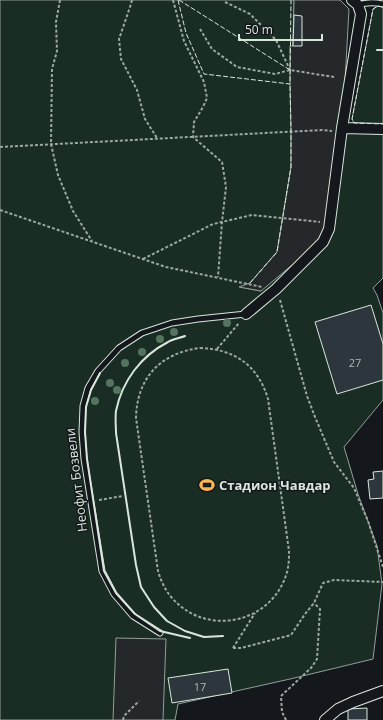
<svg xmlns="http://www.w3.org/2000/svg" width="383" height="720" viewBox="0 0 383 720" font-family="'Open Sans',sans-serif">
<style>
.green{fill:#1a2d24;stroke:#939e99}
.parking{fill:#24282b;stroke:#939e99}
.building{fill:#2c363c;stroke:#d8e6dc}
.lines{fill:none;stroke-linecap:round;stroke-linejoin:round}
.lane-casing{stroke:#d8e6dc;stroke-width:7}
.street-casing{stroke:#d8e6dc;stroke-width:12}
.path{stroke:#9da8a2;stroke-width:2;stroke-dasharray:3 2;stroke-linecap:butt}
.lane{stroke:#14181c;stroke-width:5}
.street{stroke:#14181c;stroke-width:10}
.fence{stroke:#d8e6dc;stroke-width:1;stroke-dasharray:5 2;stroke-linecap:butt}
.wall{stroke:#d8e6dc;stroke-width:2}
.tree{fill:#55745f}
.labels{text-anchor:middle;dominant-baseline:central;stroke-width:3;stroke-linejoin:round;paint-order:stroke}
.number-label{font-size:11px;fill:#adbab4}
.street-label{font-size:13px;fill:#d8e6dc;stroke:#14181c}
.poi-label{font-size:13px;font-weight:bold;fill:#d8e6dc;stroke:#14181c;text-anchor:start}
</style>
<rect width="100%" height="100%" fill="#14181c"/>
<path class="green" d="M0,0H294L293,46L318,47L291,167L277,252L250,283L240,287L261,291L345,135L349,133L383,134V278L373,288L377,295L383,313V400L344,447L358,494L377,546L382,584L373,659L290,679L178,704L175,720H0Z
M378,6L383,7V124L354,123L352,119L373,9Z"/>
<path class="parking" d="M294,0H340L349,9L345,81L324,233L316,245L261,291L239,287L250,283L277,252L291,167V131L290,84V46H293Z
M116,638L166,639L163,720H113Z"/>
<path class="building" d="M294,15L302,16V46H293Z
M371,305L383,344V380L337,394L315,322Z
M383,471V498L370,499L368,480L374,479L373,472Z
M228,669L232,693L172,703L168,678Z
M367,708V720H348V709Z"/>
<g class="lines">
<g class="lane-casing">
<path id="lane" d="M358,5C366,2 374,2 383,4
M160,633L133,616L114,594L102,571L84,459L82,432L83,406L88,388L98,371L119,348L142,333L172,323L198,319L246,314"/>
</g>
<g class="street-casing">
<path id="street" d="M342,128L383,129
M246,314L276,289L323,242L329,229L342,128L361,14L358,5L352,0
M325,720L338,709L353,702L383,691"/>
</g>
<path class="path" d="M60,0L56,22L57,51L52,69L51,144L58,175L73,211L92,241
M132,0L130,7L119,39L121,59L137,90L145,119L157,138
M173,0L184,41L204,82L207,98L203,107L194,122L193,137L222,162L226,187L222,222L218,277
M225,2L250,14L276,40L290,70
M200,29L212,49L237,67L275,74L290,70L334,77
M0,147L322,130L332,131
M0,210L166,267L262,287
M143,259L213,224L252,215L320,222
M280,300L307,396L315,417L334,462L354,488L368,521L383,567
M200,348C234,349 258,365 268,399L289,551C289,558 289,565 287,572C273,623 207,638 172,598C165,590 161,581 158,571L136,418C137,378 160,353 200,348Z
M217,349L239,323
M99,500L123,496
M233,648H241L291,635L305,614L314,603L323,583L334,580L383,582
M233,648L255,613
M123,720L124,716L139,701
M286,720L282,712L281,696L311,668L317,659L320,609L314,603"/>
<use href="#lane" class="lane"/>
<use href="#street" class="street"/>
<path class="fence" d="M178,0L186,33L204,74L290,84L291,0
M179,0L290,70
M383,7L378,6L373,9L352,119L354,123L383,124
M250,283L277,252L291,167V131L290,84"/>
<path class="wall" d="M377,50H383
M185,336C180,338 173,339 168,342C141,356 122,381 116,411C115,418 116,426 116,433L136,565L141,587L154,607L167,621L185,631L204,637L223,636
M100,373L91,390L86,407L85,432L87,459L104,571L116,593L135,614L160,631L190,638"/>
</g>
<g class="tree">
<circle cx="227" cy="323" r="4"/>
<circle cx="174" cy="332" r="4"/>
<circle cx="160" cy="339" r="4"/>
<circle cx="142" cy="352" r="4"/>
<circle cx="125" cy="363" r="4"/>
<circle cx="110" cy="383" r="4"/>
<circle cx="117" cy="390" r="4"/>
<circle cx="95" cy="401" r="4"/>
</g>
<defs>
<g id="stadium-bare" transform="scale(1.2)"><path d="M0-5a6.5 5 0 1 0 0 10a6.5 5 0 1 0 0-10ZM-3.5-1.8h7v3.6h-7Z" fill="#ffb74d" stroke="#14181c" stroke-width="2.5" paint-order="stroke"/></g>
</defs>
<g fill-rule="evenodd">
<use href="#stadium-bare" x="207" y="485"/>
</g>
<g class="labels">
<g class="number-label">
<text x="355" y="362">27</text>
<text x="200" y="686">17</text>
</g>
<g class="street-label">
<text transform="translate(76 480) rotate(-97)">Неофит Бозвели</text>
</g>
<g class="poi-label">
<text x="219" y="485">Стадион Чавдар</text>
</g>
</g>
<path d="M239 34v6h83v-6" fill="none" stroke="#d8e6dc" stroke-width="2"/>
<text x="245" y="34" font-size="12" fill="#d8e6dc" stroke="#14181c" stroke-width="3" paint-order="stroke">50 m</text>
</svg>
